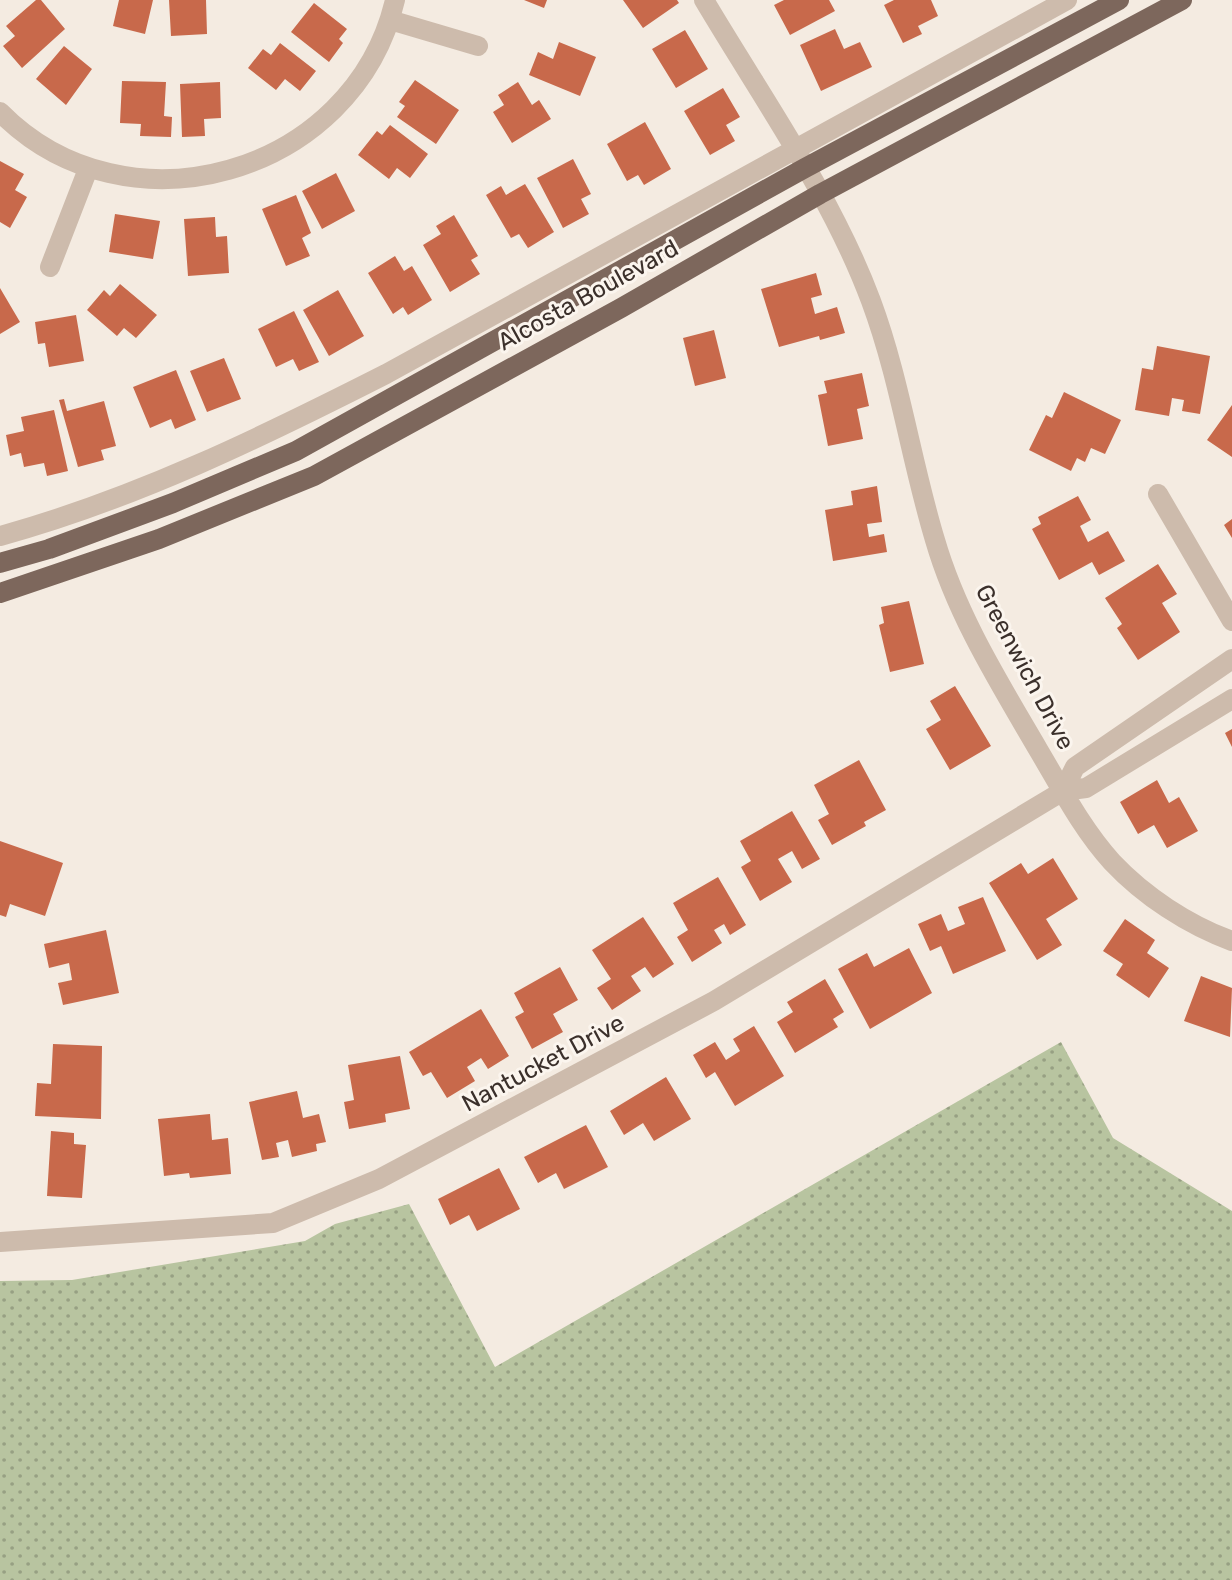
<svg xmlns="http://www.w3.org/2000/svg" width="1232" height="1580" viewBox="0 0 1232 1580" font-family="Rubik,sans-serif">
<style>
.grass{fill:url(#grass-dots)}
.building{fill:#c8694b}
.lines{fill:none;stroke-linecap:round;stroke-linejoin:round}
.minor{stroke:#cdbbac;stroke-width:20}
.major{stroke:#7d675c;stroke-width:20}
.labels{text-anchor:middle;dominant-baseline:central;stroke-width:6;stroke-linejoin:round;paint-order:stroke}
.street-label{font-size:24px;fill:#3b302b;stroke:#fbf5ee}
</style>
<defs>
<pattern id="grass-dots" width="8" height="8" patternUnits="userSpaceOnUse" patternTransform="scale(2)"><rect width="8" height="8" fill="#b8c4a0"/><path d="M2 2h.1M6 6h.1" fill="none" stroke="#97a083" stroke-width="1.8" stroke-linecap="round"/></pattern>
</defs>
<rect width="100%" height="100%" fill="#f4ebe1"/>
<path class="grass" d="M1061,1042L1113,1138L1232,1211V1580H0V1281L72,1280L305,1241L335,1224L409,1204L495,1367Z"/>
<path class="building" d="M36,0H41L65,29L22,68L3,46L15,36L6,26Z
M119,0H153L145,34L113,26Z
M169,0H206L207,34L171,36Z
M524,0H547L544,8Z
M623,0H677L679,3L643,28Z
M784,0H829L835,11L790,35L774,5Z
M894,0H931L938,16L918,26L922,34L903,43L884,5Z
M314,3L347,29L339,39L343,43L329,62L291,32Z
M835,29L844,49L860,42L872,67L821,91L800,45Z
M685,30L708,69L676,88L652,49Z
M559,42L596,57L580,96L529,75L538,52L553,59Z
M280,43L316,71L300,91L285,79L276,90L248,68L263,49L271,55Z
M64,46L92,69L66,105L36,79Z
M415,80L459,110L436,144L397,117L405,106L399,102Z
M122,81L166,82L164,116L172,117L171,137L140,136L141,124L120,123Z
M220,82L221,118L204,119L205,136L182,137L180,84Z
M518,82L532,105L539,100L551,119L512,143L493,112L504,105L498,95Z
M723,88L740,117L726,125L735,141L710,155L684,111Z
M645,122L671,169L644,185L638,175L627,181L607,144Z
M390,125L428,154L410,178L397,168L389,179L358,155L377,131L382,135Z
M573,159L591,194L581,199L589,214L563,228L537,178Z
M0,161L24,174L15,190L27,197L10,228L0,222Z
M336,173L355,211L322,229L302,191Z
M525,184L554,232L528,248L519,234L511,238L486,195L501,186L506,195Z
M296,195L311,233L302,238L310,256L286,266L262,209Z
M115,214L160,221L153,259L109,252Z
M454,215L478,256L471,260L480,274L450,292L423,245L441,234L436,226Z
M215,217L216,237L227,236L229,273L188,276L184,219Z
M395,256L404,271L412,266L432,300L408,315L403,307L393,314L368,273Z
M816,273L822,295L811,298L815,314L837,307L845,333L820,340L819,336L779,347L761,289Z
M120,284L157,315L136,338L124,328L117,336L87,310L104,290L110,296Z
M0,288L20,322L0,334Z
M338,290L364,336L329,356L303,310Z
M294,311L319,362L299,371L293,359L276,367L258,329Z
M76,315L84,361L49,367L45,343L38,344L35,322Z
M714,330L726,378L695,386L683,338Z
M1157,346L1210,356L1200,414L1182,411L1184,400L1172,398L1169,416L1135,410L1142,368L1153,370Z
M224,358L241,399L207,412L190,371Z
M176,370L196,420L175,429L171,419L150,428L133,387Z
M862,373L869,406L857,409L863,439L828,446L818,395L827,393L824,381Z
M1064,392L1121,420L1105,454L1091,448L1085,462L1077,458L1071,471L1029,450L1046,415L1052,418Z
M64,399L67,411L104,401L116,446L101,450L104,460L78,467L59,400Z
M1232,405V457L1207,440Z
M54,410L68,471L47,476L44,463L24,467L21,453L10,456L6,435L24,431L21,417Z
M877,486L882,522L867,524L869,537L884,534L887,552L833,561L825,510L853,505L851,491Z
M1078,496L1091,520L1080,526L1088,542L1108,531L1125,561L1099,575L1092,562L1059,580L1032,529L1041,524L1038,517Z
M1232,519V538L1224,525Z
M1158,564L1177,594L1162,603L1180,632L1138,660L1117,628L1122,624L1105,598Z
M909,601L924,664L890,672L879,625L884,623L881,607Z
M955,686L991,746L950,770L926,729L941,720L930,701Z
M1232,729V747L1225,733Z
M859,760L886,810L864,822L866,826L832,845L818,820L829,814L814,785Z
M1157,780L1169,803L1179,797L1198,831L1167,848L1154,825L1138,834L1120,802Z
M792,811L820,859L802,869L792,851L778,859L792,882L760,901L741,867L751,861L740,841Z
M0,841L63,863L45,916L10,904L6,917L0,915Z
M1053,858L1078,899L1046,919L1062,945L1037,960L989,883L1021,863L1028,874Z
M718,877L746,925L730,935L724,924L714,930L722,943L692,962L677,937L688,930L673,903Z
M983,897L1006,951L953,974L941,946L930,951L918,924L941,914L948,931L965,924L958,907Z
M643,917L674,964L653,978L645,967L631,976L641,991L612,1010L597,988L611,979L592,950Z
M1125,919L1155,940L1147,953L1169,968L1149,998L1116,975L1123,964L1103,951Z
M106,930L119,993L63,1005L58,983L72,980L69,963L49,968L44,944Z
M909,948L932,993L870,1029L838,969L867,953L874,967Z
M560,967L578,1000L553,1014L563,1032L532,1049L515,1017L524,1012L514,993Z
M1201,976L1232,988L1230,1037L1184,1021Z
M825,979L844,1012L833,1019L838,1027L795,1053L777,1022L793,1012L787,1002Z
M481,1009L509,1056L488,1069L481,1058L467,1067L475,1081L447,1098L431,1072L423,1076L409,1052Z
M754,1026L784,1076L735,1106L715,1072L706,1078L693,1055L715,1042L726,1060L740,1051L733,1039Z
M53,1044L102,1046L101,1119L35,1116L37,1083L51,1084Z
M400,1056L410,1109L385,1114L386,1122L349,1129L344,1102L354,1100L348,1065Z
M666,1077L691,1119L654,1141L643,1123L624,1135L610,1111Z
M297,1091L303,1118L319,1114L326,1142L316,1144L317,1151L292,1157L288,1140L276,1143L279,1157L262,1160L249,1102Z
M210,1114L212,1140L228,1138L231,1174L190,1178L189,1173L164,1176L158,1119Z
M586,1125L608,1167L564,1189L556,1173L538,1183L524,1157Z
M51,1131L74,1133V1144L86,1145L82,1198L47,1196Z
M499,1168L520,1209L477,1231L469,1215L450,1225L438,1199Z"/>
<g class="lines">
<path class="minor" d="M704,0C762,98 831,194 871,301C900,379 911,461 935,540C957,616 1000,684 1039,751C1061,788 1082,829 1112,862C1144,896 1188,925 1232,941
M390,20L478,46
M0,112C126,240 354,175 395,0
M50,267L88,169
M1158,494L1232,621
M0,536C135,499 262,437 386,374L1067,0
M1063,791L1075,767L1232,659
M0,1242L273,1223L379,1179L714,1001L1063,791L1086,788L1232,699"/>
<path class="major" d="M0,563L49,549L173,503L296,451L805,168L1119,0
M0,593L159,539L314,476L621,308L820,194L1182,0"/>
</g>
<g class="labels">
<g class="street-label">
<text transform="translate(588 295) rotate(-29)">Alcosta Boulevard</text>
<text transform="translate(1025 667) rotate(62)">Greenwich Drive</text>
<text transform="translate(543 1063) rotate(-28)">Nantucket Drive</text>
</g>
</g>
</svg>
